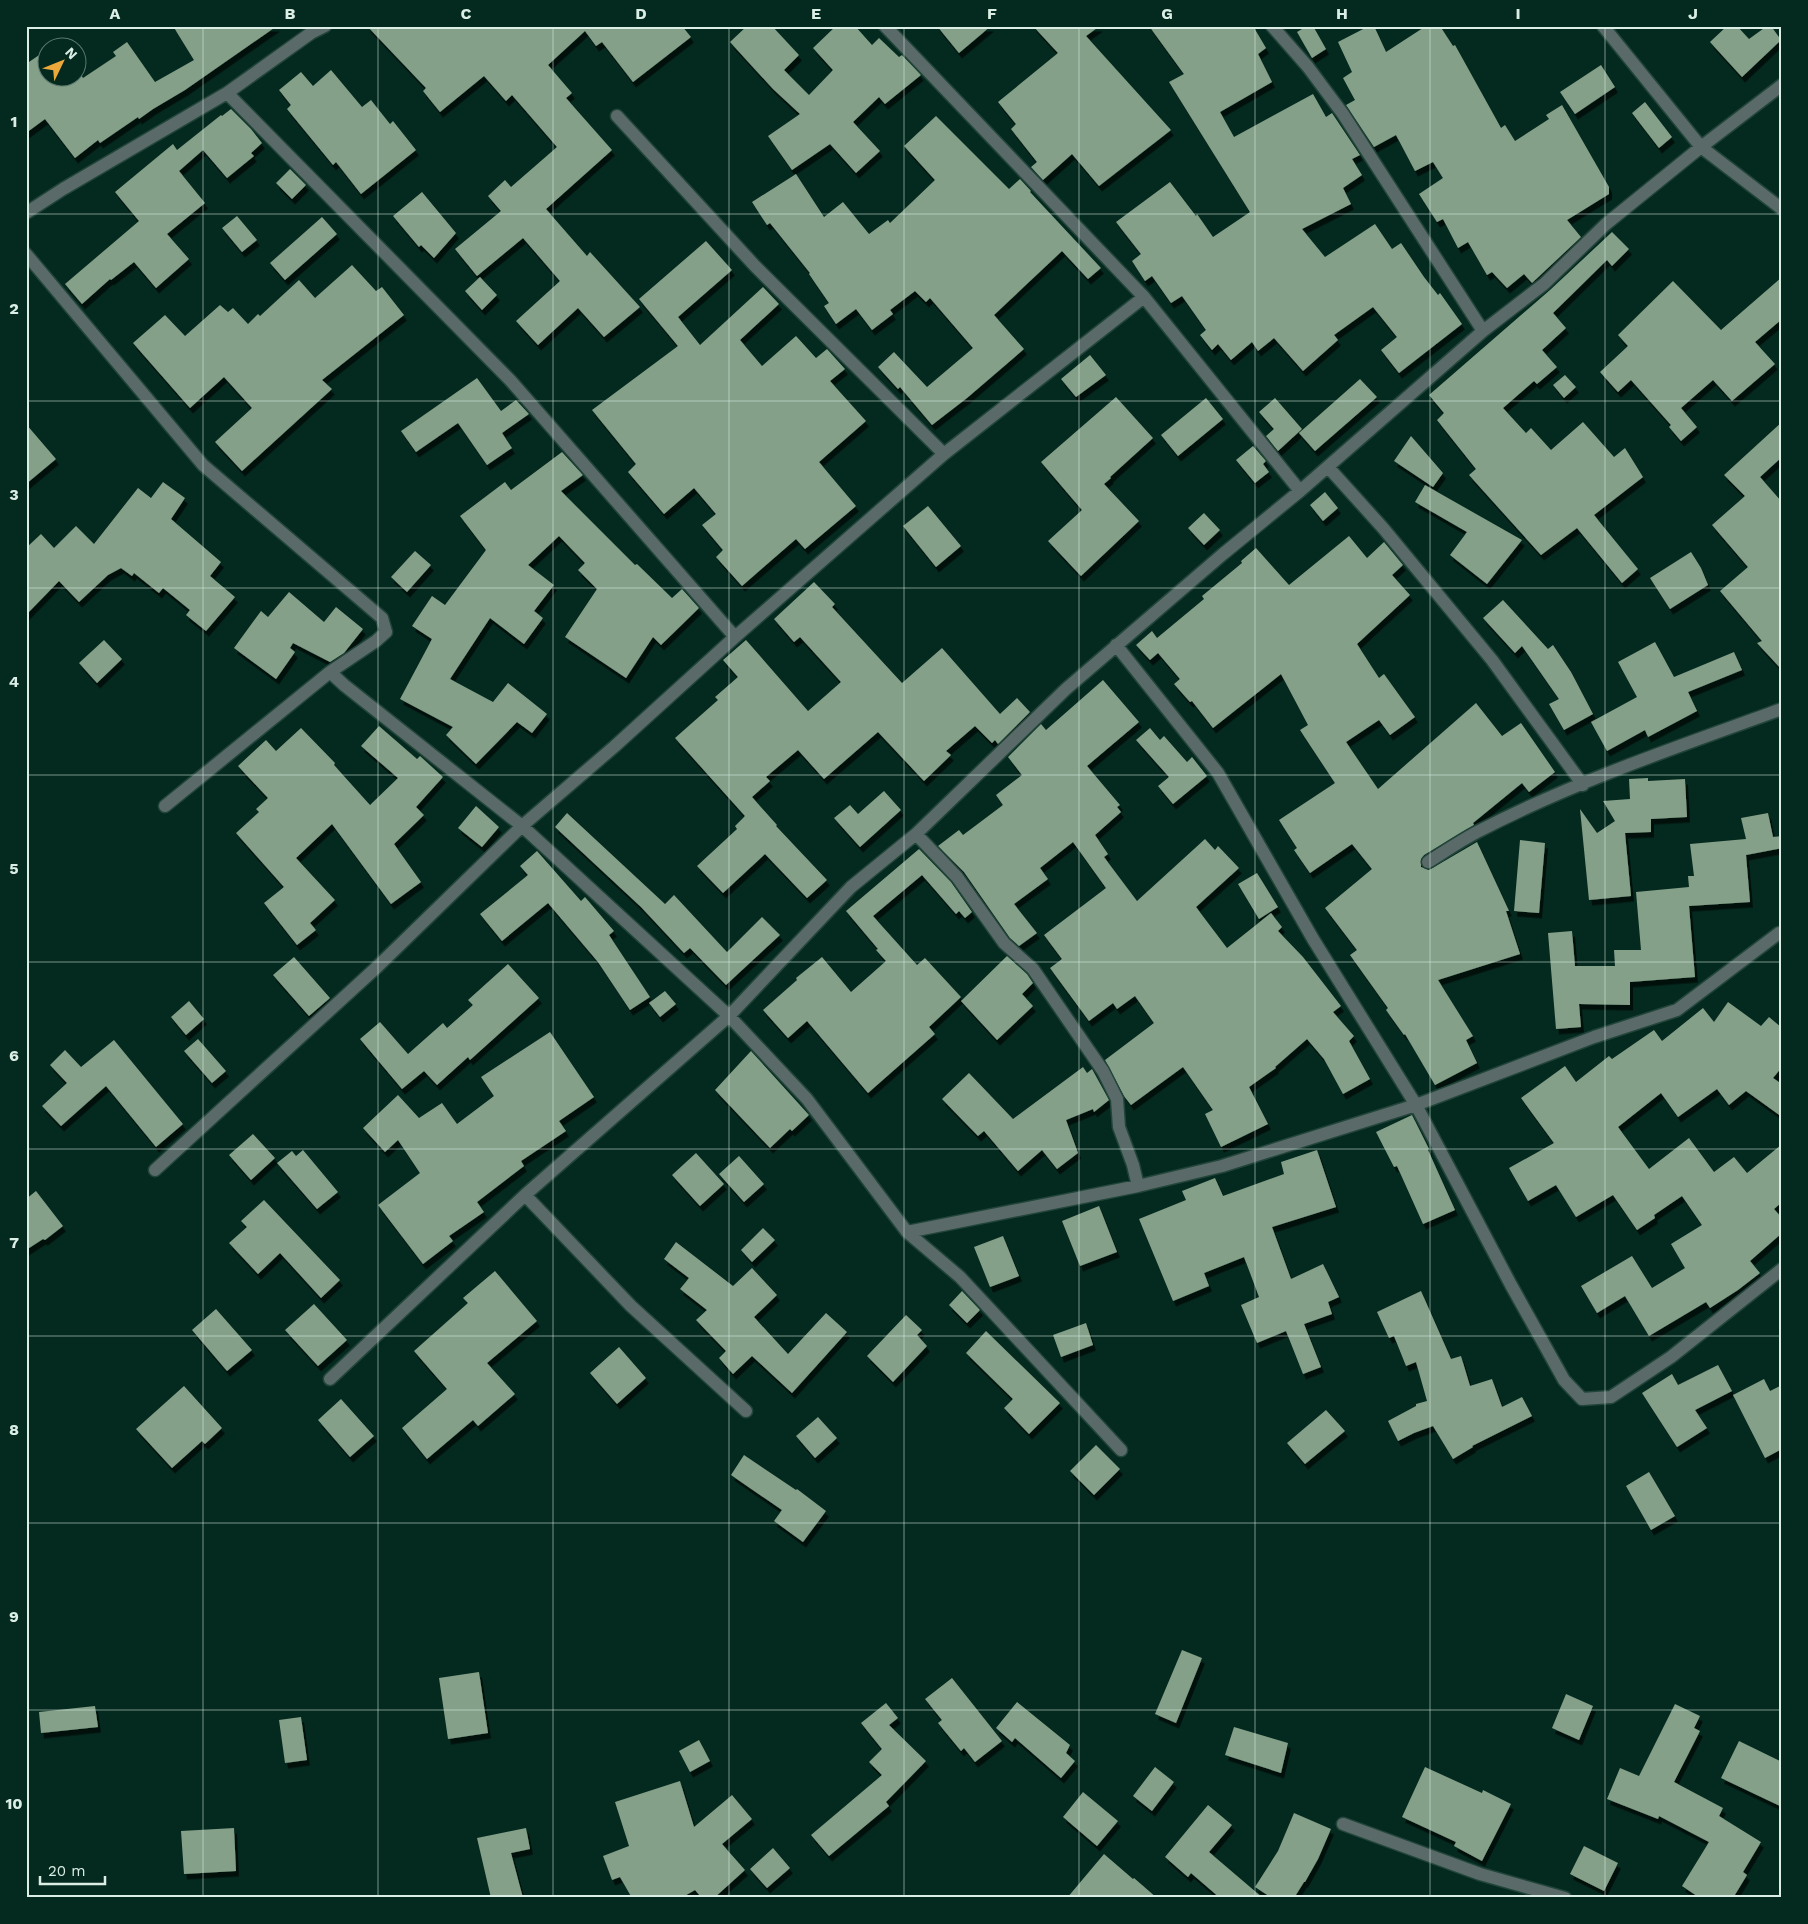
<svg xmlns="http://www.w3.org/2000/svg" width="1808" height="1924" viewBox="0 0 1808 1924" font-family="'Work Sans',sans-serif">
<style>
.building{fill:#84a089;filter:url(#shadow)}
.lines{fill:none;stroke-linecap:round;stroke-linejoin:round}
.street-casing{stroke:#22453a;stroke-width:15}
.street{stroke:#596a68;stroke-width:12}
.grid{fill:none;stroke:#daeee6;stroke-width:1;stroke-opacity:0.55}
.neatline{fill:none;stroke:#daeee6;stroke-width:2}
.grid-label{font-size:16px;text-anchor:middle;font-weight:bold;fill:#daeee6}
</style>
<defs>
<filter id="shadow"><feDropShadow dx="3" dy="5.5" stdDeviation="0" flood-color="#0009"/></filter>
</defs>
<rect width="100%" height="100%" fill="#04291e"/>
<path class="building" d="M173,26H277L185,90L153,109L139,119L138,117L100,143L98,140L75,158L45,119L26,133V64L48,49V78H78V70L83,78L116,56L113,52L127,42L155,82L194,60Z
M367,26H682L691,37L633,82L602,42L596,46L585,31L548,65L572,93L566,98L612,150L546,209L587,256L590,252L640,307L604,337L578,308L538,345L516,321L560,281L523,238L477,276L455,249L501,211L488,196L505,180L511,187L557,147L512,95L506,101L484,76L440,112L423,91L426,88Z
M747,26H772L799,55L784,70L809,95L833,70L813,48L836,26H855L872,45L879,38L899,57L902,55L921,75L885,104L879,97L853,122L880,151L856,173L830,144L792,170L768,136L800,114L773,89L730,42Z
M937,26H991L959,53Z
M1033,26H1100L1086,36L1171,130L1099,186L1072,154L1043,180L1031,167L1037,162L1011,129L1016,124L998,102L1058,53Z
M1149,26H1253L1266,48L1258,54L1272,82L1220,112L1234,137L1313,94L1326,117L1332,113L1360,155L1352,159L1362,175L1343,188L1351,204L1302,229L1325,257L1375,224L1392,249L1401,243L1424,277L1438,295L1440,293L1462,324L1399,373L1381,350L1397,337L1373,307L1334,335L1338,340L1303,371L1274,338L1258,351L1252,342L1231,360L1218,344L1212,350L1200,335L1206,330L1182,296L1171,303L1152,276L1145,281L1132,261L1141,254L1116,222L1170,182L1196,216L1197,214L1213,237L1250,212L1169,82L1184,74Z
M1307,26H1313L1326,49L1312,58L1297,32Z
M1369,26H1374L1386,52L1426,26H1440L1453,46L1455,45L1501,128L1505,125L1515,141L1549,119L1546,115L1562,105L1609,187V194L1567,220L1581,237L1532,283L1524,274L1507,288L1492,272L1487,275L1468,242L1458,248L1443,219L1437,222L1419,194L1443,178L1433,162L1415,171L1396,135L1374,147L1346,105L1355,100L1343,78L1352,72L1338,42Z
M1727,26H1737L1749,39L1767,26H1771L1781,40L1742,77L1710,42Z
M1601,65L1615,87L1575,114L1560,92Z
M331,70L362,107L371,100L390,124L393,121L416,150L361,194L336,162L333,165L287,109L291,105L279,90L301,72L313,86Z
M1645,102L1672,137L1659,148L1632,113Z
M231,109L251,129L262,143L251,153L254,156L227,178L203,150L179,171L205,203L167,234L189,259L156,288L134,262L111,280L110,279L82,304L65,284L139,221L115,192L173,144L177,150L221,115L222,116Z
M936,116L1009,189L1020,179L1031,191L1030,192L1101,268L1088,279L1062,251L994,315L1024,349L967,398L932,425L900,387L898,389L878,367L894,352L927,387L973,348L930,298L926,302L915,291L890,310L893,314L872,330L856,309L836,324L824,306L829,303L809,274L810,273L770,223L767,225L752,202L796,174L824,217L843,202L869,234L888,220L890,223L935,180L904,146Z
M290,169L306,185L292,199L276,183Z
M422,192L456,233L434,258L421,245L419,247L393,216Z
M237,216L257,240L242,252L222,228Z
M322,217L337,234L285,280L270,263Z
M1612,232L1629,249L1612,266L1607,260L1553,313L1566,328L1542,350L1557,367L1537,384L1534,381L1503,408L1526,433L1531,428L1551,450L1583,422L1614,457L1625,448L1643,477L1594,515L1638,569L1622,583L1577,528L1541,555L1469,475L1476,469L1437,420L1444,413L1429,395L1550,290Z
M706,241L732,270L678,317L700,345L763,287L779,304L740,340L762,366L796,336L816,358L827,349L845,369L830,381L866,421L819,462L856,506L805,549L796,539L742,586L716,557L723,550L702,525L716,514L694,488L664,514L628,472L636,464L592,410L678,346L639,299Z
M352,265L376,291L382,287L404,315L322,380L332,389L242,471L215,442L252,408L224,377L190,408L133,343L165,315L185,336L220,305L228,312L233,308L248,324L258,314L260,316L299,280L315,298Z
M480,277L497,295L482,310L465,291Z
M1782,277V319L1755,342L1775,364L1732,401L1713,380L1681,408L1697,427L1681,441L1669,427L1671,425L1631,380L1618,392L1600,372L1628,346L1618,335L1673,281L1721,330Z
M1090,355L1106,375L1076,397L1061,379Z
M1565,375L1576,387L1564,398L1553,385Z
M477,378L501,411L516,400L529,414L502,433L512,448L487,465L458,423L416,452L401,431Z
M1360,379L1377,397L1315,451L1299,433Z
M1116,397L1153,438L1110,477L1111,478L1104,484L1139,521L1081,576L1048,541L1082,510L1041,462Z
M1206,398L1223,419L1178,456L1161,435Z
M1275,398L1302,429L1278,451L1266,436L1274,429L1259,412Z
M1782,422V457L1760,477L1782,502V670L1757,643L1762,641L1720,591L1748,567L1712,525L1745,496L1724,475Z
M26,424L56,459L26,484Z
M1411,436L1443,473L1433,487L1394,461Z
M1253,446L1266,461L1263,464L1269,472L1255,483L1236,460Z
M562,452L583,475L561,491L635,565L637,564L672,598L682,589L699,608L661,645L653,637L626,678L565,637L597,589L578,570L585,563L559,536L528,565L554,585L534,611L543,618L524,644L490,618L450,679L493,702L508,683L547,714L532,733L517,722L476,764L446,735L453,727L400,699L432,639L412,626L432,596L445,605L486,550L460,516L505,482L511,490Z
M163,482L185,498L171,519L221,562L210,576L235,597L206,631L186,615L190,610L163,588L159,593L134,573L132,576L121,568L108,575L79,602L59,581L26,615V548L41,534L54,548L76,526L94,544L138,488L151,498Z
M1425,485L1522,540L1487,584L1450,555L1467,532L1415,502Z
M1325,492L1338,508L1323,521L1310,505Z
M928,506L961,546L936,567L903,526Z
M1204,513L1220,530L1204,545L1188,528Z
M1349,536L1367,558L1384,542L1403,565L1392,575L1410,595L1357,644L1379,678L1384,674L1415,717L1390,735L1379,720L1346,742L1378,789L1476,703L1502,736L1521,723L1555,772L1529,792L1522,783L1473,823L1474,825L1424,855L1421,859V867L1429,870L1477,842L1509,911H1506L1520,954L1438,980L1473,1036L1466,1040L1477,1063L1435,1085L1405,1034L1404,1035L1386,1010L1388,1008L1350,955L1357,950L1325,908L1372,869L1352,844L1310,873L1294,850L1297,848L1279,820L1335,783L1300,730L1308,725L1281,674L1213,728L1192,701L1190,702L1174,684L1180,679L1158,653L1150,660L1136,645L1152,631L1157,638L1204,599L1202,596L1242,563L1241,561L1256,548L1289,585Z
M415,551L431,565L407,592L391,577Z
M1691,552L1701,568L1708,585L1670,609L1650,578Z
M814,582L835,604L832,607L902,683L942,648L1000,714L1017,698L1030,712L998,744L995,740L992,743L975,726L946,751L951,755L924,781L878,732L824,779L798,750L766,777L770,781L752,797L777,825L776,826L827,880L807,898L765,854L723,893L697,866L737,829L735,826L745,816L675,738L718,700L715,697L738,677L723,660L746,640L808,711L841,682L800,637L794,642L774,619Z
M289,592L324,622L336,607L363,629L344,653L330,662L293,643L290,648L295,652L276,679L234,648L261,611L268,617Z
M1503,600L1548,649L1553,645L1571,672L1593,714L1564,730L1549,704L1559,699L1522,646L1515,653L1483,618Z
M104,640L122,659L97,683L79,663Z
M1655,642L1674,677L1734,652L1742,670L1688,692L1697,711L1648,737L1645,730L1607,751L1591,722L1637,697L1618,662Z
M1103,680L1139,722L1087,766L1120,805L1117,807L1121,812L1095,835L1108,854L1104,857L1137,901L1205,839L1215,850L1218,846L1239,868L1196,907L1227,948L1271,913L1282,927L1278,931L1303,957L1341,1006L1333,1012L1354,1036L1349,1041L1370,1079L1343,1094L1324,1059L1307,1039L1275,1067L1276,1068L1249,1087L1268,1124L1221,1147L1205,1114L1213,1110L1183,1067L1131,1105L1124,1096L1105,1060L1154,1023L1135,996L1117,1009L1113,1003L1089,1021L1050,968L1062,959L1044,935L1106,888L1073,842L1040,868L1048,879L1014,904L1037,933L1019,946L1010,938L964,872L938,846L959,830L963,835L1003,805L996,795L1022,775L1008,757L1041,724L1046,730Z
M379,726L417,759L420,756L443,777L416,807L424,815L394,844L421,882L391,904L332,824L296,858L335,900L310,923L316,930L297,945L264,903L284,887L236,833L259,812L256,809L268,798L238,766L266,740L276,751L301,728L335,763L334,765L370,805L398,778L361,746Z
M1150,728L1160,740L1164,736L1187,762L1192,757L1207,776L1173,804L1158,786L1169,777L1136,740Z
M1648,778V781L1685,779L1687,817L1651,819V832L1625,833L1631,896L1589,900L1580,809L1597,833L1615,821L1603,801L1630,799L1629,779Z
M884,791L901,810L860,847L834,818L850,805L858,814Z
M476,806L499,827L482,847L458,828Z
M567,813L665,904L674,895L727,952L762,917L780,935L726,985L690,948L684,953L641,907L555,827Z
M1768,813L1773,837L1781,836L1782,848L1746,855L1750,902L1689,906L1695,977L1630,982V1005L1579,1004L1581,1027L1556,1029L1548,933L1572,931L1575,966H1615L1614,950H1641L1636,892L1689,887L1688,876H1694L1690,844L1746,839L1741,818Z
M1520,840L1545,843L1539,913L1514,911Z
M919,849L951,882L972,912L965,918L959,911L956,914L922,875L873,916L917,965L925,958L961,997L929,1027L935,1034L868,1093L807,1021L788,1038L763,1010L797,980L796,978L822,957L851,992L886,961L876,950L878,949L846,911Z
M537,851L581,901L585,897L614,931L609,935L650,997L630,1010L598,962L548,903L502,941L480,914L528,875L520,866Z
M1257,873L1278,907L1259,919L1238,884Z
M1007,956L1027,974L1033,983L1022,994L1033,1006L997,1040L961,1001Z
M294,957L330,998L309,1016L273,975Z
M508,964L539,998L470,1060L468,1057L437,1085L424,1071L402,1089L360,1039L380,1022L408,1054L443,1023L447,1028L473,1005L468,1000Z
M665,991L676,1004L660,1017L649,1003Z
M189,1001L204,1019L186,1035L171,1017Z
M1728,1002L1761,1026L1769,1017L1782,1028V1067L1773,1078L1782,1084V1117L1746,1091L1729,1105L1717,1089L1678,1117L1661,1093L1618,1127L1649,1169L1689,1138L1714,1172L1734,1157L1747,1173L1782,1144V1202L1774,1209L1782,1218V1233L1750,1261L1760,1273L1738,1290L1710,1308L1706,1302L1649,1336L1625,1296L1597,1313L1581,1286L1632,1256L1652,1288L1685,1268L1671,1244L1702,1225L1682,1196L1654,1215L1655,1218L1637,1230L1613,1195L1576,1217L1556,1185L1528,1201L1509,1168L1554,1143L1521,1098L1565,1066L1576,1082L1609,1056L1612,1059L1654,1030L1662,1041L1703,1008L1714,1022Z
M550,1032L594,1097L559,1121L566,1131L521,1161L524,1166L477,1202L484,1212L449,1236L453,1241L423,1264L378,1205L420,1173L398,1140L385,1152L363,1128L398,1095L419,1118L442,1103L457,1124L494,1096L481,1077Z
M198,1039L226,1071L212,1083L184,1051Z
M114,1040L183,1124L156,1147L106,1086L61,1126L42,1106L67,1083L50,1065L65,1050L81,1067Z
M751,1051L809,1115L792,1131L790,1129L770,1148L715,1090Z
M1083,1067L1087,1073L1092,1069L1109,1100L1094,1112L1093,1109L1066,1120L1078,1153L1057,1169L1042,1150L1018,1171L984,1131L978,1136L942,1099L969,1073L1013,1119Z
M1412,1115L1429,1149L1428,1150L1455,1210L1423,1224L1397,1166L1394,1167L1376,1132Z
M253,1134L275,1158L251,1180L229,1155Z
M303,1150L338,1192L317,1209L277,1163L292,1151L296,1156Z
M1317,1150L1336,1207L1272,1227L1291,1279L1323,1264L1339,1297L1328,1302L1332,1314L1304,1324L1321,1367L1303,1374L1286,1331L1257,1343L1241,1305L1259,1297L1244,1257L1204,1273L1209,1286L1173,1301L1139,1219L1186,1200L1182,1191L1215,1178L1223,1196L1284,1174L1281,1162Z
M696,1153L724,1184L700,1206L672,1175Z
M739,1156L764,1184L744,1202L719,1174Z
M36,1191L63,1226L45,1240L43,1239L26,1250V1199Z
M264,1200L340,1280L321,1298L280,1253L258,1274L229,1243L247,1227L241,1221Z
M1099,1206L1117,1252L1080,1266L1062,1221Z
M763,1228L775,1240L752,1262L741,1250Z
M1003,1236L1019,1276L990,1287L974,1247Z
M676,1242L733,1286L752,1268L777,1295L754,1317L788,1354L826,1313L847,1332L792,1393L752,1356L733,1374L719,1358L726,1351L696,1320L707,1310L680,1289L689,1278L664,1259Z
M495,1271L537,1321L487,1363L515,1394L478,1426L473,1420L427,1459L402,1428L447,1389L414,1351L468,1303L463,1298Z
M962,1291L980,1310L967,1323L949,1305Z
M1421,1291L1451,1359L1461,1356L1470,1386L1492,1379L1502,1407L1522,1397L1532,1416L1472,1446L1473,1447L1453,1459L1433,1426L1414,1433L1398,1441L1388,1421L1416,1406V1404L1427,1401L1416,1362L1406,1366L1394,1336L1389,1338L1377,1312Z
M314,1304L347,1340L318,1366L285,1330Z
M216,1309L252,1350L227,1371L192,1330Z
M906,1315L922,1330L917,1335L927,1346L893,1382L867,1356Z
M1086,1323L1093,1345L1061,1357L1053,1335Z
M986,1331L1060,1403L1029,1434L1004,1408L1013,1399L966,1353Z
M619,1347L646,1378L617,1404L590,1373Z
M1718,1365L1732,1391L1695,1410L1707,1428L1677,1447L1642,1393L1672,1374L1678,1385Z
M1764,1379L1770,1391L1782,1385V1449L1765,1458L1733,1395Z
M184,1386L222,1428L205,1444L202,1441L172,1468L136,1429Z
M341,1399L374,1436L350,1457L318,1420Z
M1326,1410L1345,1431L1305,1464L1287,1443Z
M818,1417L837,1438L815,1458L796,1436Z
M1096,1445L1120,1469L1094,1495L1070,1471Z
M744,1455L796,1490L797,1489L826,1511L803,1542L774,1521L782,1510L731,1475Z
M1649,1472L1675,1516L1651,1530L1626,1486Z
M1182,1650L1202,1658L1176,1723L1155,1714Z
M479,1672L488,1733L448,1739L439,1678Z
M952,1678L1002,1741L975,1762L964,1748L961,1751L938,1723L942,1720L925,1699Z
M1566,1694L1593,1706L1579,1740L1552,1728Z
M1017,1702L1070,1745L1066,1753L1075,1761L1061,1778L1015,1738L1012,1742L996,1728Z
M886,1703L898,1718L889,1725L926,1761L886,1802L889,1806L829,1856L811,1835L882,1775L869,1762L882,1749L861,1723Z
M1675,1704L1700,1716L1694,1728L1700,1731L1674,1782L1723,1808L1719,1816L1761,1842L1743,1872L1747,1875L1733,1898H1700L1682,1886L1709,1842L1659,1816L1658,1819L1607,1799L1620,1768L1639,1776Z
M95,1706L98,1727L41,1733L39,1712Z
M301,1717L307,1760L285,1763L279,1720Z
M1234,1727L1288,1743L1281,1773L1225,1755Z
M699,1740L710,1761L690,1772L679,1751Z
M1739,1741L1782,1762V1807L1721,1778Z
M1155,1767L1174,1782L1152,1811L1133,1796Z
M1425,1767L1482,1793L1483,1790L1511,1804L1482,1861L1454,1846L1456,1842L1402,1817Z
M680,1781L694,1827L732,1795L752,1819L722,1844L745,1870L714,1898H702L695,1890L681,1898H632L620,1877L612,1880L603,1856L629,1846L615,1802Z
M1083,1792L1118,1821L1097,1846L1063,1817Z
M1208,1805L1232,1825L1209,1852L1263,1898H1220L1191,1873L1188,1877L1165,1857Z
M1294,1813L1331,1829L1318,1859L1305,1882H1304L1294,1898H1272L1255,1887L1278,1851Z
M234,1828L236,1871L184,1874L181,1831Z
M526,1828L530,1849L511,1853L523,1898H491L477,1838Z
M1584,1846L1618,1863L1604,1891L1570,1874Z
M773,1848L790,1868L767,1888L750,1869Z
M1104,1854L1133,1879L1134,1878L1157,1898H1067Z"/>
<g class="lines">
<g class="street-casing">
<path id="street" d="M885,26L1144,297L1300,491L1483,331L1544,284L1606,224L1701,147L1782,85
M1272,26L1308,67L1343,114L1483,331
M1603,26L1701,147L1782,209
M227,93L510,380L735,637
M617,116L755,266L944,454
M26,213L63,189L227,93L311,33L325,26
M26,254L203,465L382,618L386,632L376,641L330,672L344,685L522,826L729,1016L807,1099L907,1232L1138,1186L1222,1166L1416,1105L1594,1037L1677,1010L1779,933L1782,934
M1328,467L1383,528L1492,660L1583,785
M1116,645L1218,773L1313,939L1416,1105L1511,1285L1564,1380L1582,1399L1611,1397L1671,1357L1782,1269
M165,806L330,672
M916,834L957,877L1004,943L1033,969L1103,1071L1117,1099L1119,1127L1133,1165L1138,1186
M1428,862C1444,852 1460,841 1477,832C1573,782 1680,746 1782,709
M155,1170L377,967L522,826L615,746L735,637L944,454L1144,297
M525,1195L631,1306L746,1411
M907,1232L960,1277L1121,1450
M330,1379L525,1195L729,1016L851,887L916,834L1066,689L1223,554L1300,491
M1343,1824L1480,1874L1565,1898"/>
</g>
<use href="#street" class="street"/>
</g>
<path class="grid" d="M203,26V1898M378,26V1898M553,26V1898M729,26V1898M904,26V1898M1079,26V1898M1255,26V1898M1430,26V1898M1605,26V1898M26,214H1782M26,401H1782M26,588H1782M26,775H1782M26,962H1782M26,1149H1782M26,1336H1782M26,1523H1782M26,1710H1782"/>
<rect width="1808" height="1924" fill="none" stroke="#04291e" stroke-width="55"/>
<g transform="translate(62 62) rotate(47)"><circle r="24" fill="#04291e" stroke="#5a786e"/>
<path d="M0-4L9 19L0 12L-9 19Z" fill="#eda83b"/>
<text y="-8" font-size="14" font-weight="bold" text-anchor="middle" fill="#daeee6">N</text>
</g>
<path d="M40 1876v8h65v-8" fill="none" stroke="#daeee6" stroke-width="2.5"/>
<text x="48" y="1876" font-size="15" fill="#daeee6" stroke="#04291e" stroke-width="4" paint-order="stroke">20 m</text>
<rect x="28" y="28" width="1752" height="1868" class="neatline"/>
<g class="grid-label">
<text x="115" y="19">A</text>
<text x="290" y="19">B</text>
<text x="466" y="19">C</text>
<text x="641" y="19">D</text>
<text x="816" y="19">E</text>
<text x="992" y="19">F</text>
<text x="1167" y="19">G</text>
<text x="1342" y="19">H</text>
<text x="1518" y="19">I</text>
<text x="1693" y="19">J</text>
<text x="14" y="127">1</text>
<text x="14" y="314">2</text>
<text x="14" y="500">3</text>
<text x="14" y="687">4</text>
<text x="14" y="874">5</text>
<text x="14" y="1061">6</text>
<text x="14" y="1248">7</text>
<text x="14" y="1435">8</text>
<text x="14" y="1622">9</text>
<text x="14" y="1809">10</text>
</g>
</svg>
